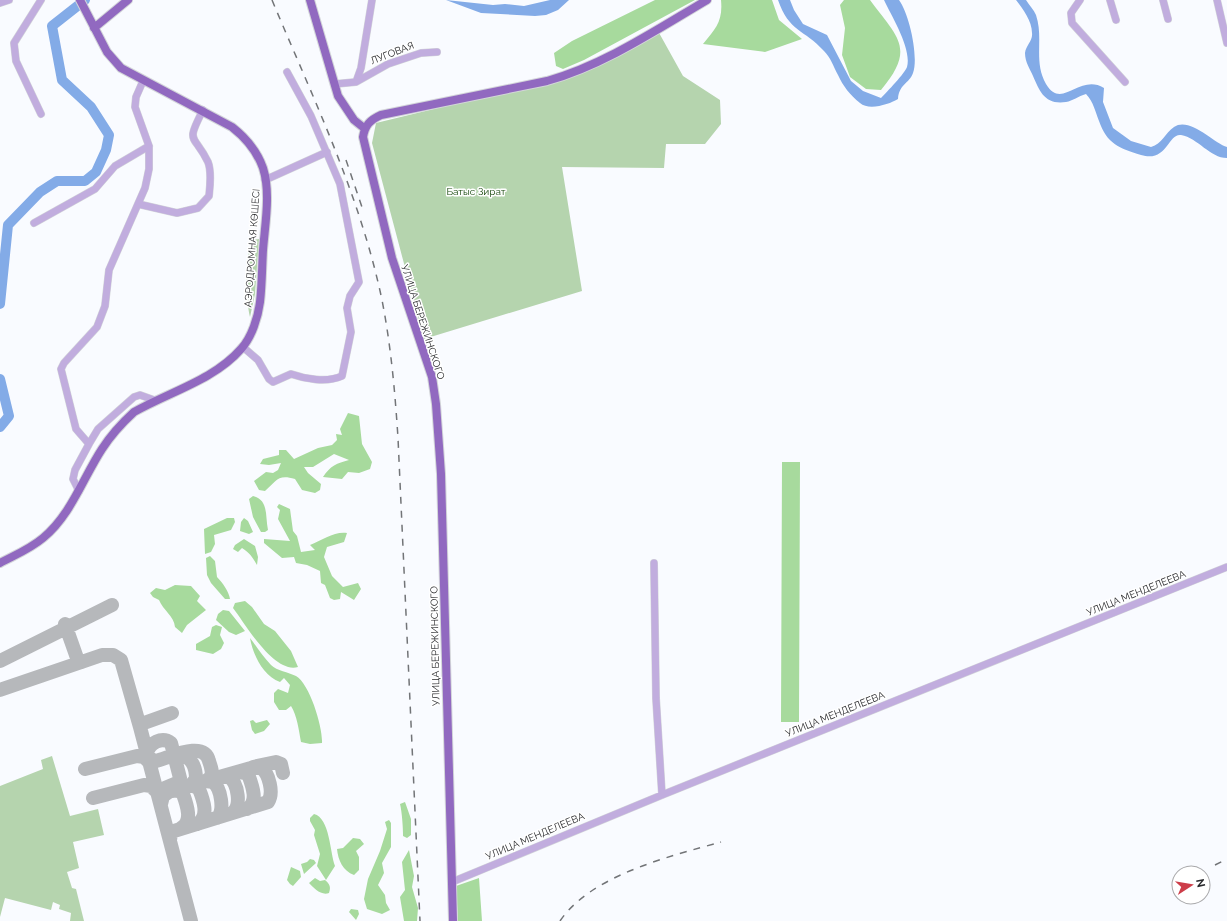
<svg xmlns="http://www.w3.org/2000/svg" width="1227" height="921" viewBox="0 0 1227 921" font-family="Raleway,sans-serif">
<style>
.green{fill:#b5d4ae}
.forest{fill:#a7da9d}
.water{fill:#83abe7}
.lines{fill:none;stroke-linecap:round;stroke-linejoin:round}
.river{stroke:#83abe7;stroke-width:10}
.taxiway{stroke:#b6b8bb;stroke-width:14}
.minor-casing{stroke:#d3d5d9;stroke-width:8}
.major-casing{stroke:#d3d5d9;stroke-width:10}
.minor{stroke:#c1adde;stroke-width:7}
.major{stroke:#9169c0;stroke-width:8}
.rail{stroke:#727477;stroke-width:1.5;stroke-dasharray:7 7;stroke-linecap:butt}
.labels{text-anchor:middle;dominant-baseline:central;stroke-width:3;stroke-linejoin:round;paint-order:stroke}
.street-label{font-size:10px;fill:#28292c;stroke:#fff}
.park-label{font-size:10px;fill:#17480c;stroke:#fff}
</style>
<rect width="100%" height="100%" fill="#f9fbff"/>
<path class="green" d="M658,31L683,76L720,100L721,124L705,144H666L664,168L562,167L582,291L424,339L372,143L376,123L582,73Z
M259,239L255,294L250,317C246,302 244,254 253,240Z
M52,756L70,816L98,809L104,835L73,842L79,868L67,872L72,888L76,889L84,921H70L71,913L59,909L60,905L53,902L51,910L5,898L0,917V786L43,769L41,760Z"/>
<path class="forest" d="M655,0H695L584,60L563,69L556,66L554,53L572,41Z
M721,0H772L779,20L802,39L765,52L703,44C716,28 723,21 721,0Z
M844,0H870C898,38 916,48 881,90L866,89L850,77L842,55L845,28L840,5Z
M348,413L359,416L362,444L372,462L370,469L359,473L348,472L342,479L323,477C330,466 337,463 349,460L334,454L313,467H304L308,473L321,484L320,490L315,493L302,490L295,479C277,474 277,481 265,491L259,490L254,481L266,472L273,473L278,470L281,463L269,465L260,464L263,459L279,455V450H286L294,459L318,448L332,445L337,440L336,434L342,435L340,429Z
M782,462H800L799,722H781Z
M253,496C269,500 265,516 268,530L265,532H261L253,517L249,499Z
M279,504L290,509L293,531L297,536L301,552L315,550L310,545C322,540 335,531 347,533L344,542L327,547L324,557L332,576L343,587L358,583L361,589L354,600L341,592L340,599L334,600L330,598L325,585L321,583L320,571L307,565L296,563L294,557L282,558L264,543V539L290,541L278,519L280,510L277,507Z
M227,518H234L235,522L231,530L214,535L215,544L211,552L205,554L204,529Z
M244,518L248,521L253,532L249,534L240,531L241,522Z
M244,539L255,546L258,557L257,565C253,558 250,553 242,548L238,552L233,549L235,545Z
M210,556L215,561L217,577C223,583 229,592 230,599H225L211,583L207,575L206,558Z
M175,585L191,586L200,596L197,601L206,610L187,625L182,633L175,627C174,616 163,610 159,600L153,597L150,593L156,588L165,590Z
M245,601L252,607L264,624L275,631L291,651L298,667C274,674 246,625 233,608L235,603Z
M223,610L229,611L245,631L236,635L229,632L216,620L218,614Z
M216,625L222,627L220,635L224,643L221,649L213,654L196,650V644L210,636L212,627Z
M250,638C257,647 263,657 271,665C277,671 288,672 296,676C310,684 323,728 322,743L310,744L301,742C299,731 297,715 291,706L286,710H279L274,702V693L278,689L288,693L290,685L284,678L280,682C263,676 253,655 250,638Z
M253,720L256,723L267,720L270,724L264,731L255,734L252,730L250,721Z
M405,802L411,819V835L407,838L403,836C403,828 402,812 400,804Z
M314,814C330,818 330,853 335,866L326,880L317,866L320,854L314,835L315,830L310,821V818Z
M389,820L391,823V847L382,863L384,873L378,885L385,895L386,903L390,910L382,914L367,909L364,899L368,879L380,851L387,829L385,822Z
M353,838L360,839L364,844L356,851L359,857V870L354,875C343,871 338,860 337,849L343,848Z
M409,850L414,876L412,887L418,908L417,921H404L400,897L405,890L402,862Z
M310,859L314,860L316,863L304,874L301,864L307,862Z
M291,867L300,871L301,877L293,886L290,884L287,880Z
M315,878L320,881L325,880C330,884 331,887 329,893C321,896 314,888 309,883Z
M479,878L482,921H458L456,886Z
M351,909L358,910L359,914L356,920L349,912Z"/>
<path class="water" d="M446,0L493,5L505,4L524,6L550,0H569L558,10L546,15L535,16L481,13Z
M778,0H790L794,10L803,24L827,35L851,81L863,91L881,98C887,92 905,73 907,67C912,49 892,17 884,0H899C909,13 919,57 913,73C909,84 899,84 898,99C890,104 869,111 860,103C850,95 843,86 838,75C833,66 831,58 824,51C804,29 789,32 778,0Z
M1016,0H1026C1029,5 1034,10 1036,15C1044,39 1033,61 1046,84C1062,111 1079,73 1104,88L1103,102L1113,128L1131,141L1151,147C1162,144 1165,133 1174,127C1189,116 1214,143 1227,147V158C1210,158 1198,138 1181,135C1168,133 1167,163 1141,155C1119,148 1107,144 1099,121C1095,111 1094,103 1086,94C1078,96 1073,101 1066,102C1045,105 1040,92 1033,76C1030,69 1025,62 1025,53C1026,45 1033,41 1032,33C1032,21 1023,9 1016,0Z"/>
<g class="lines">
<path class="river" d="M0,304L8,225L40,192L57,181H85L96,172L106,150L109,135L91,107L62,80L52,26L85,0
M0,379L9,416L0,427"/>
<path class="taxiway" d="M65,624L77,658L82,662
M0,661L112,605
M0,690L102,655H113L121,660L140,727L191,921
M140,727L144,723L172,713
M147,753C149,743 162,736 171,743L180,778L177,783L165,788
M179,755C192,756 196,768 196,779L190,786
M148,756L152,760L156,761C171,757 204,740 209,761C211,767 213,772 211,777L206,781
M253,767L276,762L281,764L283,773
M85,769L137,756L144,757L149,762
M240,772L248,774C252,785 259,802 247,809
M223,777H229C238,783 242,807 232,813
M206,781L213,782C221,788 225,811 217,818
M190,786H194L199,789C203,799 210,817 197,824
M173,791L178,790L183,794C187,805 193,822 181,828
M93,798L144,785L151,786L157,792
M161,804L163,796L170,791L251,768H261C269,773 274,793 268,802L174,831L171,833L170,840"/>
<g class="minor-casing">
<path id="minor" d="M41,0L14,43L16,61L41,114
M1080,0L1071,13L1072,23L1125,82
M1110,0L1116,20
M1163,0L1168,19
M1217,0L1227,43
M0,3L9,0
M356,82L361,68L372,0
M335,84L356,82L388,64L421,53L437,52
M265,180L327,152
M138,204L177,213L198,208L209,196C210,186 212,172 208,162C194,133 185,145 203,110
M34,223L95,189L115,166L149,146
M243,347L258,360L269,379L273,382L291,374C305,379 327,383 342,376L351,332L347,308L350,296L359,282L340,184L311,116L287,72
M89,444L76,429L61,369L64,363L97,327L105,306L109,270L145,188L149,169V146L135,107L136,97L143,81
M79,491L73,479L75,470L89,444L98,429L134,397L140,395L154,400
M654,563L656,698L662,795
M452,882L662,795L1227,567"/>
</g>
<g class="major-casing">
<path id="major" d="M310,0L338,96L354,120L364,128
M94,28L128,0
M0,563C15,555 30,549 43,538C71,515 83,478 102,449C111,435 122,423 134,412C169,392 214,380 241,349C252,337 258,317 260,302C262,285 262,267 263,250C265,224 271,193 263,168C257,151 246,138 232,127L121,68L107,52L80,0
M453,921L441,474L436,404L432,377L392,258L363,137C365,125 370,120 381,115L547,81C604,65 656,30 707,0"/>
</g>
<use href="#minor" class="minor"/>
<use href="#major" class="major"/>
<path class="rail" d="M272,0C313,98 360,195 382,300C391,346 395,392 398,438L420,921
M346,160L364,213
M1215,865L1227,859
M560,921C591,875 671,856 721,842"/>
</g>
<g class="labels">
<g class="street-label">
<text transform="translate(392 53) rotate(-21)">ЛУГОВАЯ</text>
<text transform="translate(252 248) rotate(-86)">АЭРОДРОМНАЯ КӨШЕСІ</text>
<text transform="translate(423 322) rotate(72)">УЛИЦА БЕРЕЖИНСКОГО</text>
<text transform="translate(1136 593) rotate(-22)">УЛИЦА МЕНДЕЛЕЕВА</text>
<text transform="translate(435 646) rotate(-91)">УЛИЦА БЕРЕЖИНСКОГО</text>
<text transform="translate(835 714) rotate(-22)">УЛИЦА МЕНДЕЛЕЕВА</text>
<text transform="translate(535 836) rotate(-23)">УЛИЦА МЕНДЕЛЕЕВА</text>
</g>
<g class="park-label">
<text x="476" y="191">Батыс Зират</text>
</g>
</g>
<g transform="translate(1191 885) rotate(78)"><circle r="19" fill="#ffffff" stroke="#a9a9ab"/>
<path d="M0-3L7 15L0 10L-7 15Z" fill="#cd3d49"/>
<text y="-6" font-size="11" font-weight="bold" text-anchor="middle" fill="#28292c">N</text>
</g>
</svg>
